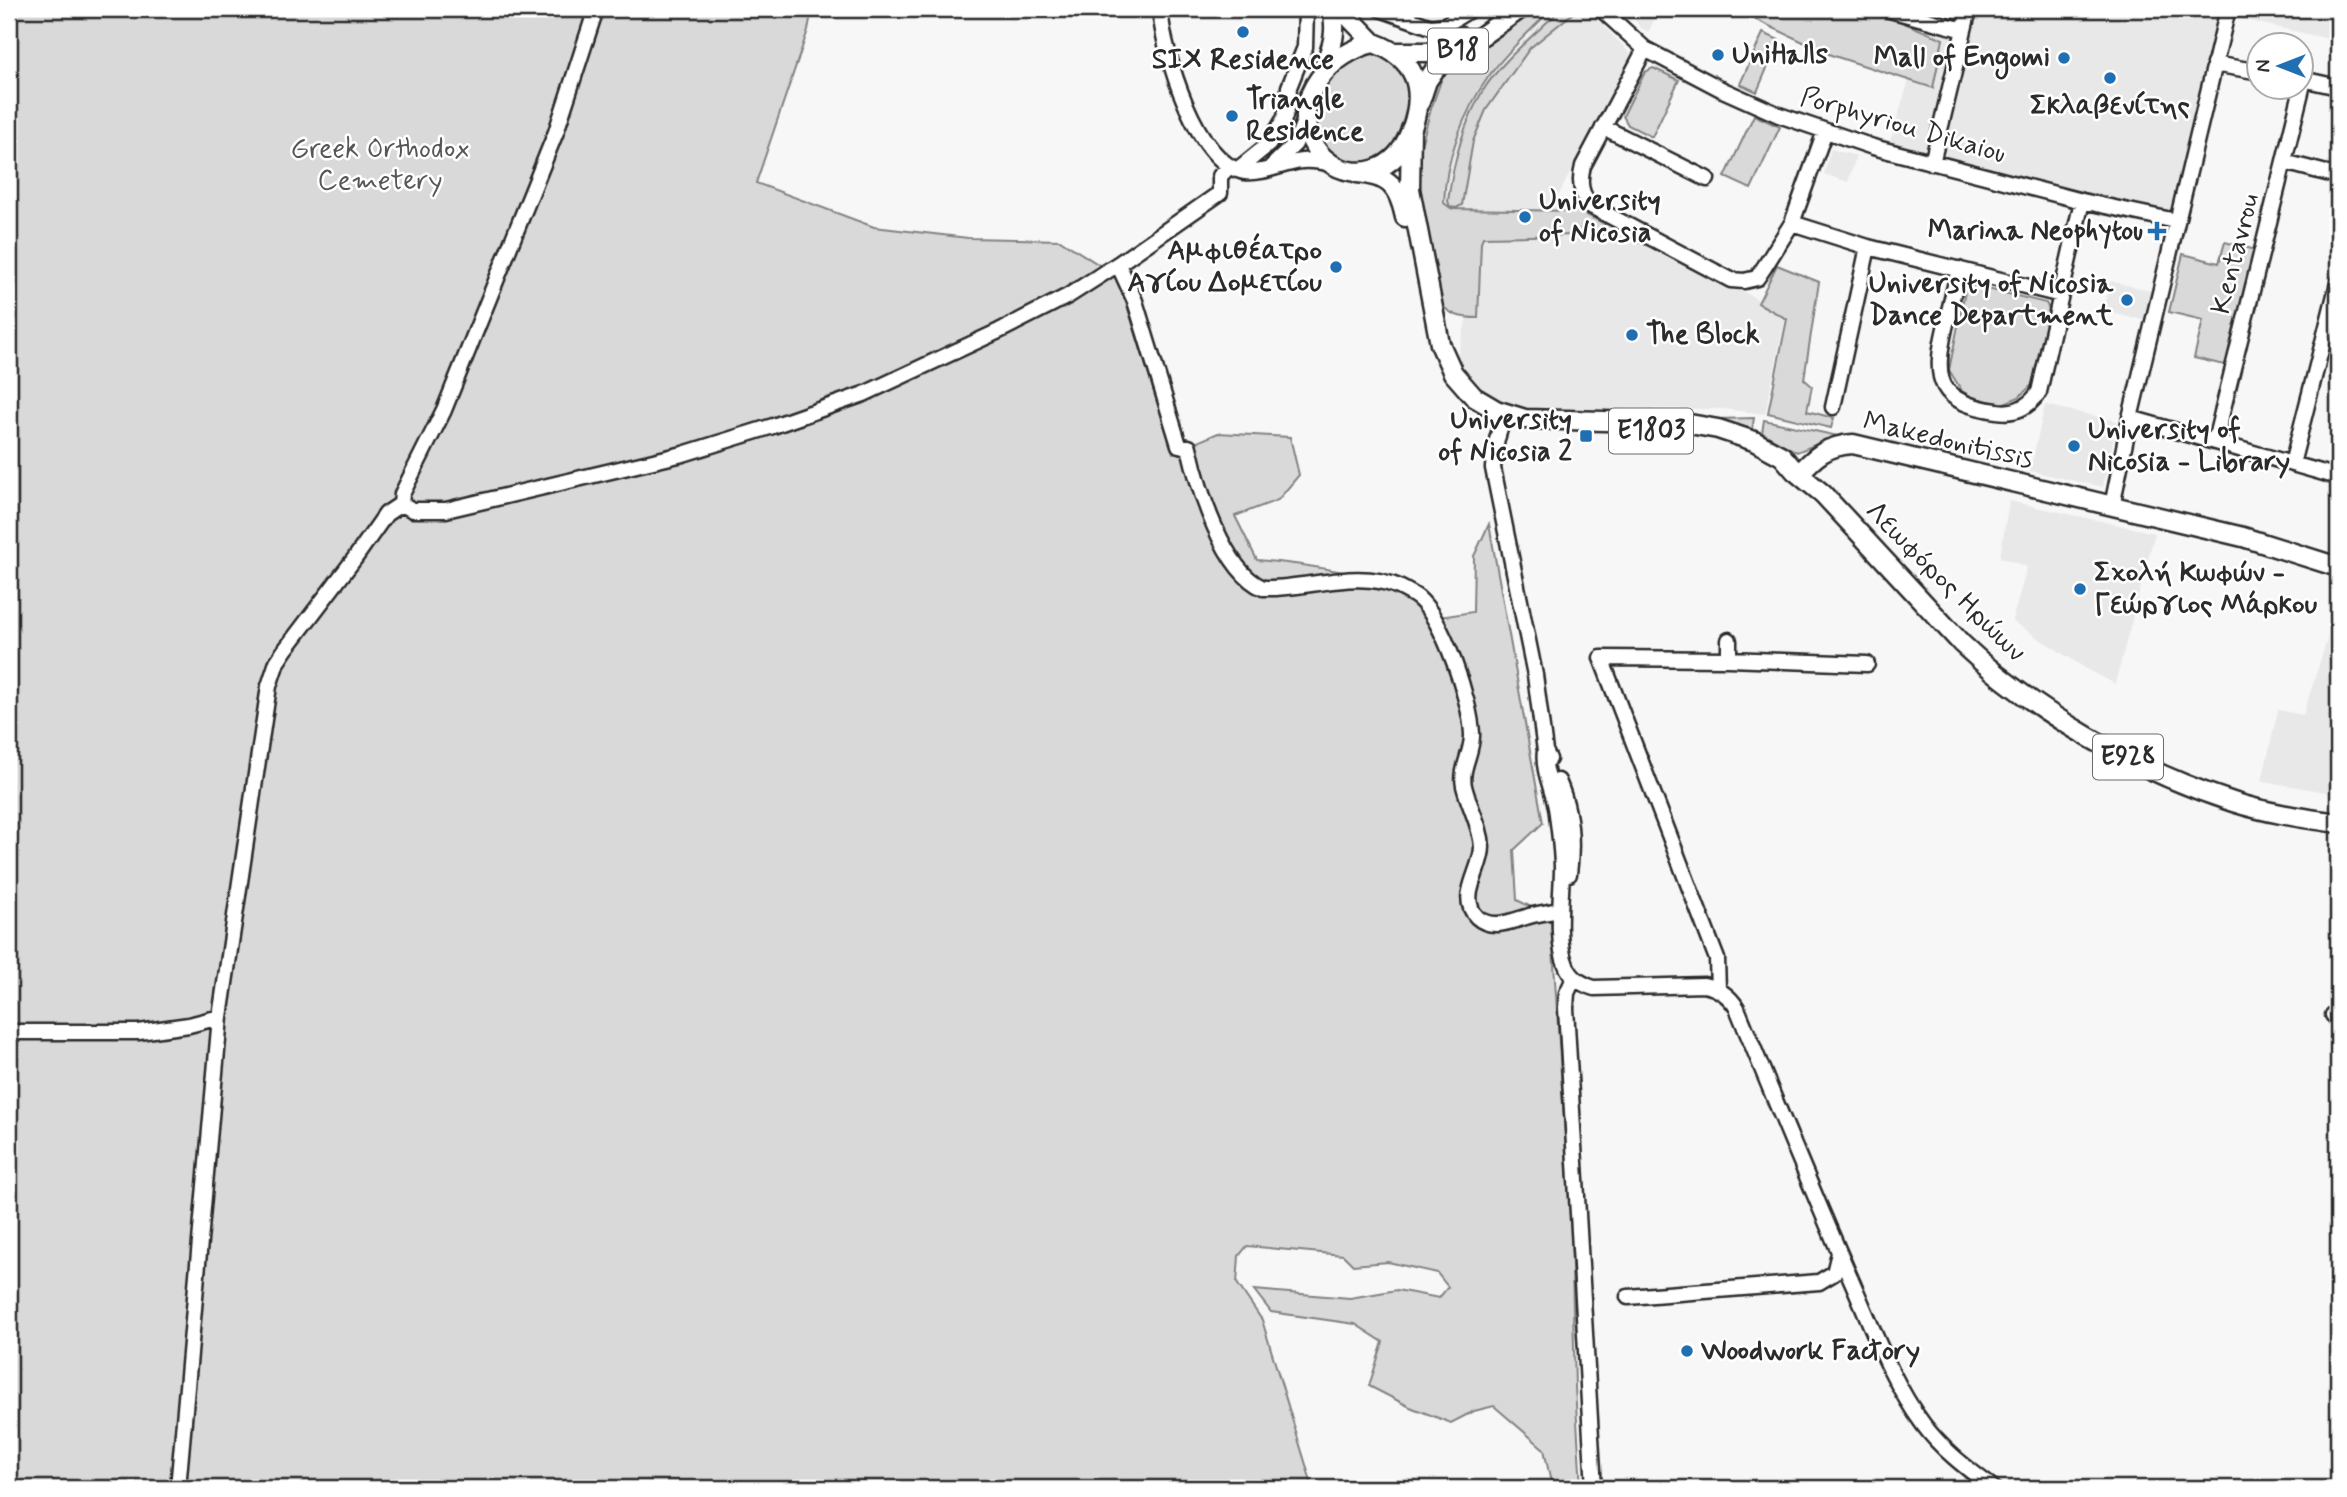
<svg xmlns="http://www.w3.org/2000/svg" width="2347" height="1497" viewBox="0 0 2347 1497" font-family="Mynerve,sans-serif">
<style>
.built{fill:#e8e8e8}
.green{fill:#d9d9d9;stroke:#828282;stroke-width:2}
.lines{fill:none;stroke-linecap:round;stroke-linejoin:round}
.minor-casing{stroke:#2b2b2b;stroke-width:19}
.major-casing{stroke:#2b2b2b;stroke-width:23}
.minor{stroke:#fff;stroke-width:14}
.major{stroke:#fff;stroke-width:18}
.poi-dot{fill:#1f6fb2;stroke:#fff;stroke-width:2.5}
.labels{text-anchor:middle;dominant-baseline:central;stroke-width:5;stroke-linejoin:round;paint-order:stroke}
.shield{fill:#fff;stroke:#6b6b6b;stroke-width:2}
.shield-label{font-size:26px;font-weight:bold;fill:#2b2b2b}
.poi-label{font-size:28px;font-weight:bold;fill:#2b2b2b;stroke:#fff;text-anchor:start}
.street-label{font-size:28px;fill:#2b2b2b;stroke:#fff}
.park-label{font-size:28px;fill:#565656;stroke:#fff}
</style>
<rect width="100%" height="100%" fill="#f7f7f7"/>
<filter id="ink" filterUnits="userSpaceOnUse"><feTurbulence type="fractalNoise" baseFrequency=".0143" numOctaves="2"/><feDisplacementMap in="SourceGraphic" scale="14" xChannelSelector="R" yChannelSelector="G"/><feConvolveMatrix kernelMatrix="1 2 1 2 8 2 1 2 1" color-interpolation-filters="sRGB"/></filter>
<g filter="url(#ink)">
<path class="built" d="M1401,9H1452L1439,18L1428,19Z
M1553,9H1587L1631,54L1553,206L1577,208L1623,229L1786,314L1765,414L1723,409H1533L1504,405L1485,393L1462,371L1457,358L1467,318L1452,210L1444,201L1450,166L1458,136L1471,104L1488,77Z
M1626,9H1660L1648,32L1641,28Z
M1877,9H2338V41L2232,17L2183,223L1889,145L1926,25Z
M1831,149L1856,156L1848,182L1824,174Z
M2110,281L2151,291L2144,320L2103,310Z
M2045,405L2117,421L2103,487L2030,471Z
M2009,501L2155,533L2115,684L2085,668L2012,621L2027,567L2000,557Z
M2338,605V794L2262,781L2278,710L2303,715Z"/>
<path class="green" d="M9,9H812L808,30L756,183L874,227L968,238L1060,240L1118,277L1173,453L1218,433L1290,437L1299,475L1278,500L1235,516L1257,560C1313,564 1366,576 1420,590L1440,617L1473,612L1474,556L1489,524L1543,823L1514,850L1517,900L1551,917L1571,1230L1575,1387L1581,1488H1552L1544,1449L1494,1406L1474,1411L1451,1423L1410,1407L1369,1386L1383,1342L1355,1324L1271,1312L1254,1290L1350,1298L1397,1290L1439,1298L1448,1287L1437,1273L1388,1262L1353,1265L1343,1255L1247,1246L1239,1256L1237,1283L1262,1320L1313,1488H9Z
M1531,9H1552C1531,30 1507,51 1489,76C1464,111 1445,160 1444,203L1452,209L1579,211L1605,224L1601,234L1582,226L1579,235L1483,237L1481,242L1478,318C1463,318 1449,316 1440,302L1422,205L1419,173L1420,149L1431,109L1443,75Z
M1561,9H1578L1530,48L1486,110L1473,141L1462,205L1456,208L1450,207L1448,201C1453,164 1463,125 1482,92C1502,60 1534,35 1561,9Z
M1733,9H1870L1943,39L1933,88L1831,55Z
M1763,33L1779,40L1757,92L1740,84Z
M1372,52C1397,58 1404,68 1410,92C1412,104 1409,111 1406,123C1396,154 1367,177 1336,157C1325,150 1317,140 1316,127C1313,102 1327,81 1340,62Z
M1653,68L1679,80L1652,137L1628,125L1623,116L1645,72Z
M1754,115L1780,127L1751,189L1725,177Z
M2225,242L2256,250L2229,366L2194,358L2203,320L2169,312L2183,254L2219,263Z
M1777,265L1819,282L1804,379L1812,386L1807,411L1834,418L1831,428L1768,413L1787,319L1758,303Z
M1971,285L2046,303L2050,311L2032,385L2019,397L2002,404L1974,398L1962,391L1949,370L1965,291Z
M1754,418L1752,430L1716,419Z
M1764,420L1838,436L1797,452L1762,433Z"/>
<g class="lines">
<g class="minor-casing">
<path id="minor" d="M1160,9C1163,51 1196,165 1245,172C1265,174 1282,163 1302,161C1311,160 1320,162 1329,163
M1380,9L1431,27L1445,25L1471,9
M1601,9L1645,49L1723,90L1779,115L1873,147L2082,201L2176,221
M1886,9L1964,30
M1645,49L1583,166C1579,181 1580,194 1591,206L1731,280L1744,281L1757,278L1765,266L1792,223L1825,131
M2214,64L2260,72
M2302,79L2338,87
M1603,127L1707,179
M2284,162L2338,176
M1932,163L1969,9
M1271,167L1295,144L1306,116
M1237,170L1269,144L1284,119L1288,105L1289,87L1305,47L1306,9
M1792,223L1868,247L2061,295
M1118,264L1135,301L1179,445L1189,447C1198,487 1223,571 1263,588C1306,590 1357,568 1399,587C1405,590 1413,594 1418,598C1443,619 1471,702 1472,734C1473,752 1460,768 1464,786C1469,807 1481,826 1482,847C1482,870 1457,897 1477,917C1493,932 1516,919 1533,915C1541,913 1550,912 1559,910
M1959,269C1954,289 1950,308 1945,328C1933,380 1938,403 1997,411C2015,414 2029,407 2039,392L2082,201
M1833,407L1868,247
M1504,414L1495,447L1493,468L1535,675L1545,751L1549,759
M2130,418L2338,477
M2215,441L2304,80
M2292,464L2338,283
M401,504L413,510H446L683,454L773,426L864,394L999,331L1068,296L1118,264L1220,193V176L1229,167
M401,504L402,494L444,410L556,132L596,9
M2112,506L2130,418L2228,9
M1729,659V640
M1545,751C1542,772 1555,793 1557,814C1559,832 1562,850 1562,868C1562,896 1555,938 1566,965C1571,978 1581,984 1594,988L1704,985C1719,988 1729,995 1737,1008C1774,1098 1811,1188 1850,1277C1872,1326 1891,1381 1923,1424C1942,1450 1968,1469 1993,1488
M1558,781C1571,810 1573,843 1569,874
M1574,978L1567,993L1566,1008L1594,1488
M1718,990L1717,959L1601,658L1729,659L1867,664
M2333,1015L2338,1011
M9,1032H139L189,1025L220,1017
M1628,1297L1819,1282L1834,1273L1839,1253
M178,1488L220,1017L269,686L277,662L285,650L355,558L386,514L401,504"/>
</g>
<g class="major-casing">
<path id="major" d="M1341,9L1374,43
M1374,43C1415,58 1426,87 1412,128C1408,138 1404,148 1396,156C1371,182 1328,175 1312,142C1290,97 1332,52 1374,43Z
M1395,52H1430L1461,37
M1324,66C1333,46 1337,31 1332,9
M1420,102L1427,81L1436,68L1520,9
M1411,129L1410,189L1440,344L1453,373L1474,397L1496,410L1525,419L1684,423L1718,429L1754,441L1782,456L1795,471L1823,494L1962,644C2035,713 2137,771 2233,802C2267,813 2303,818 2338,823
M1357,173C1389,176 1398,185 1405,217
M1799,474C1815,456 1828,445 1853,444L2243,537L2338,567"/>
</g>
<use href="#minor" class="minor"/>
<use href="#major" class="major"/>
</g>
</g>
<g class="poi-dot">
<circle cx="1243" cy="32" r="7"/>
<circle cx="1718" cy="55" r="7"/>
<circle cx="2064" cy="58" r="7"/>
<circle cx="2110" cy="78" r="7"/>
<circle cx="1232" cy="116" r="7"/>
<circle cx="1525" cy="217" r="7"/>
<path d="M2153.5 220.5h7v7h7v7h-7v7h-7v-7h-7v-7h7z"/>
<circle cx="1336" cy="267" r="7"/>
<circle cx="2127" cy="300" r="7"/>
<circle cx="1632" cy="335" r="7"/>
<rect x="1579" y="429" width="14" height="14" rx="3.5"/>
<circle cx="2074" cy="446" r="7"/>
<circle cx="2080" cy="589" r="7"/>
<circle cx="1687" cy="1351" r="7"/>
</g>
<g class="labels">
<g class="shield">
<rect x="1428" y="28.5" width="60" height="45" rx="5"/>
<rect x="1609" y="408.5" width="84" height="45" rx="5"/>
<rect x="2093" y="734.5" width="70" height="45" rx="5"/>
</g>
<g class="shield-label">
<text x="1458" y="51">B18</text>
<text x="1651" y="431">E1803</text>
<text x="2128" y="757">E928</text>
</g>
<g class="poi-label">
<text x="1732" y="55">UniHalls</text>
<text x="2050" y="58" text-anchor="end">Mall of Engomi</text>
<text x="1243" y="60" text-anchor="middle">SIX Residence</text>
<text x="1246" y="100">Triangle<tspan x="1246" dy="32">Residence</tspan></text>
<text x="2110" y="106" text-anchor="middle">Σκλαβενίτης</text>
<text x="1539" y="201">University<tspan x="1539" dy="32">of Nicosia</tspan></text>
<text x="2143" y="231" text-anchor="end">Marina Neophytou</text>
<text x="1322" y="251" text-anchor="end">Αμφιθέατρο<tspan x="1322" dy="32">Αγίου Δομετίου</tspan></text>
<text x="2113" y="284" text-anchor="end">University of Nicosia<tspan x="2113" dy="32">Dance Department</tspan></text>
<text x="1646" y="335">The Block</text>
<text x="1572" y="420" text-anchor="end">University<tspan x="1572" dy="32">of Nicosia 2</tspan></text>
<text x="2088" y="430">University of<tspan x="2088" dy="32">Nicosia - Library</tspan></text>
<text x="2094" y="573">Σχολή Κωφών -<tspan x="2094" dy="32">Γεώργιος Μάρκου</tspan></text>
<text x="1701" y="1351">Woodwork Factory</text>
</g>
<g class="street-label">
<text transform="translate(1903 126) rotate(16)">Porphyriou Dikaiou</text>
<text transform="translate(2236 254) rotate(-76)">Kentavrou</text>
<text transform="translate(1948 441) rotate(13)">Makedonitissis</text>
<text transform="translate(1945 582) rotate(45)">Λεωφόρος Ηρώων</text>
</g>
<g class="park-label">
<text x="380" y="149">Greek Orthodox<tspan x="380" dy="32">Cemetery</tspan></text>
</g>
</g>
<rect width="2347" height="1497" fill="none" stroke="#fff" stroke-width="35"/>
<rect x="18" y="18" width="2312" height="1462" fill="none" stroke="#2b2b2b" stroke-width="2.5" filter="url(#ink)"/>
<g transform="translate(2280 66) rotate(270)"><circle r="33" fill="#ffffff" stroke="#aaaaaa" stroke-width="2"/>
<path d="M0-5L12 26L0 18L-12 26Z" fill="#1f6fb2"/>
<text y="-10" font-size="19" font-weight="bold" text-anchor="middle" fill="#2b2b2b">N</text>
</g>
</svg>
